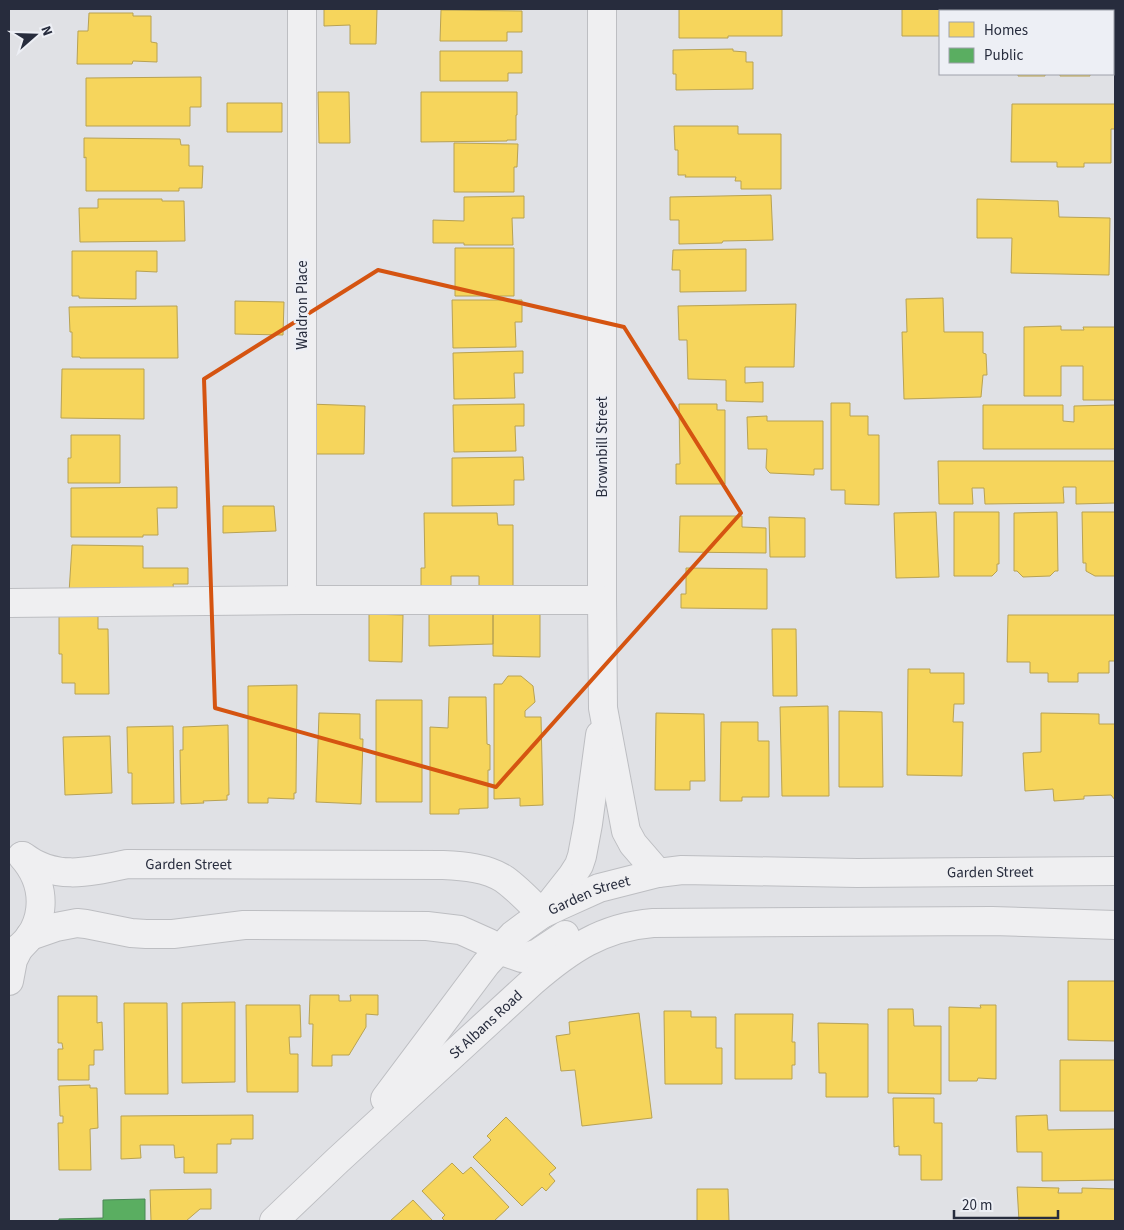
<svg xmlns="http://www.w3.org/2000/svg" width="1124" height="1230" viewBox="0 0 1124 1230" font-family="'Source Sans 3',sans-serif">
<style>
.homes{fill:#f6d55c;stroke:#b8a253}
.public{fill:#5aae61;stroke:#4b8756}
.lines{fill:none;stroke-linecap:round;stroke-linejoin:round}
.minor-casing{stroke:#bdbec2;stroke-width:30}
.minor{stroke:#efeff1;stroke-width:28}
.marked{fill:none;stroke:#d55411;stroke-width:4;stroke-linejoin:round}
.labels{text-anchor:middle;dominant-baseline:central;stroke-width:5;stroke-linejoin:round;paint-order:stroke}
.street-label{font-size:15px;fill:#272c3d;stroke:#edeff5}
</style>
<rect width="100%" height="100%" fill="#e0e1e5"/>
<path class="homes" d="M324,9H377L376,44H350V25L324,26Z
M679,9H782V36H728V38H679Z
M902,9H940V36H902Z
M1010,9H1098V11H1010Z
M441,10L522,11V32H507V41H440Z
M89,13H133V16H151V42L157,43V62L133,61L132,64H77L78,31H88Z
M733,49V51L746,52V62H753V89L676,90V74H673V50Z
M440,51H522V73H508V81H440Z
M1018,74H1045V76H1018Z
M1060,74H1090V76H1060Z
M201,77V107H190V126H86V78Z
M318,92H349L350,143H319Z
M421,92H517V115H516V140H507V141L421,142Z
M227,103H282V132H227Z
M1012,104H1115V129H1111V163H1084V167H1057V162H1011Z
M674,126H738V134H781V189H741V181H735L736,177H685L686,175H678V150H675Z
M84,138L180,139L181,145H189V166H203L202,188H179V191H86V157L84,158Z
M454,143L518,144L517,167H514V192H454Z
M771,195L773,240L723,241L722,243L679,244V220H670V197Z
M524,196V218H512L513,245H464V243H433V220L464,221V197Z
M98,199H162V201H184L185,241L80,242L79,208H98Z
M977,199L1058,201L1059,217L1110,218L1109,275L1011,273L1012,238H977Z
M455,248H514V296H455Z
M746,249V291L680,292V270H672L673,250Z
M72,251H157V272L136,271V299L79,298V296H72Z
M943,298L944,332H983V353L986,354L987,375H983L981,397L904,399L902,332H907L906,299Z
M452,300H522V322H515L516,347L453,348Z
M235,301L284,302L283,335L235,334Z
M796,304L794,367H745V383L763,382V402L726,401V380L688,379L687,340H679L678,306Z
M177,306L178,358H80V357H72V332H70L69,307Z
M1061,326V330H1084L1083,327H1115V400H1083V366H1061V396H1024V327Z
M523,351V373H514L515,398L454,399L453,353Z
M62,369H144V419L61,418Z
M831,403H850V416H868V435H879V505L845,504V490H831Z
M309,404L365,406L364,454H308Z
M524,404V426H515L516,451L454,452L453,405Z
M679,404H717V410H725V484H676V464H680Z
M983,405H1063V421L1074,422V406L1115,405V449H983Z
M767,416V421H823V469H814V475L770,473L768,471L766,468L767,449H748L747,417Z
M71,435H120V483H68V458H71Z
M523,457L524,480H514V505L452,506V458Z
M938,461H1115V503L1076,504V487H1063L1064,503L985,504L984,488H972L973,504H939Z
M177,487V508H157L158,535H143V537H71V488Z
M223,506H274L276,531L223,533Z
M936,512L939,577L896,578L894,513Z
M954,512H999V564H997V571L992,576H954Z
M1057,512L1058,571H1055L1050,576L1023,577L1017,571H1014V513Z
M1082,512H1115V576H1095L1086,571V563H1083Z
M424,513H497L498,525H513V592H479V576H451V592H421V568H425Z
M680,516H742V527L766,528V553L679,552Z
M769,517L805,518V557H770Z
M72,545L143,546V568H188V584H173L174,593H69Z
M686,568L767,569V609L681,608V594H686Z
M540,613V657L493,656V614Z
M369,614L403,615L402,662L369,661Z
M429,614H493V644L429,646Z
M1008,615H1115V661H1109V673H1078V682H1048V673H1030V662H1007Z
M59,616H98V629H108L109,694H75V683H62V654H59Z
M772,629H796L797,696H773Z
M908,669H930V673H964V704H954L953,722H963L962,776L907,775Z
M508,676H521L533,686L535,702L525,711V717H541L543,805L520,806V798L494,799V684H502Z
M297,685L296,793H294V799L268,798V803H248V686Z
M449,697H486L487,744L490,745V770H488V808L459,809V814H430V727L448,728Z
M376,700H422V802H376Z
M828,706L829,796H782L780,707Z
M839,711L882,712L883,787H839Z
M319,713L360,714V739H363L361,804L316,802Z
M656,713L704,714L705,781H690V790H655Z
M1041,713L1099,714V724H1115V800L1111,795L1084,796V799L1054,801L1053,789L1025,791L1023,753L1041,752Z
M721,722H758V741H769V797H742V801H720Z
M228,725L229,795H227V800L203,801L204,803L181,804L180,750H183V727Z
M173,726L174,803L132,804V773H128L127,727Z
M110,736L112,793L65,795L63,737Z
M1068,981H1115V1041L1068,1040Z
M310,995H339V1001H351L350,995H378V1015L366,1014V1027L349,1055H332V1066H312L313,1024H309Z
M58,996H97V1023L102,1022L103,1048V1050H94V1065H89V1080H58V1049H63L62,1043H58Z
M235,1002V1082L182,1083V1003Z
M124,1003H167L168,1094H125Z
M246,1005H300L301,1037H289L290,1054H298V1092H247Z
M980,1005H996V1079L978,1078L977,1081H949V1007L981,1008Z
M888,1009H913L914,1026H941V1094L888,1093Z
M664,1011H691V1017H716V1048H722V1084H665Z
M639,1013L652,1118L582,1126L575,1070L561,1071L556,1036L570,1034L569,1022Z
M735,1014H793L792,1042H795V1065H792V1079H735Z
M818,1023L868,1024V1097H826V1073H819Z
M1060,1060H1115V1111H1060Z
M90,1085V1088H97L98,1128L90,1129L91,1170H59L58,1123H63V1116H60L59,1086Z
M893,1098H934V1123H942V1180H921V1155H899V1146L894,1147Z
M253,1115V1139H231V1144H217V1173H184V1157L175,1158L174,1145H140L141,1158L121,1159V1116Z
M1047,1115L1048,1130L1115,1129V1180L1042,1181V1152H1017L1016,1116Z
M506,1117L556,1168L549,1174L555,1181L546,1191L542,1187L522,1206L473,1157L491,1140L487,1136Z
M452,1163L463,1174L471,1167L509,1207L494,1221H445L442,1218L445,1215L422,1191Z
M1017,1187L1059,1188L1058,1193H1082V1188L1115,1189V1221H1019Z
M211,1189V1209H200L186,1221H151L150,1190Z
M697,1189H728L729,1221H697Z
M413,1200L433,1221H390Z"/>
<path class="public" d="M145,1199V1221H59V1219L103,1218V1200Z"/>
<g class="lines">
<g class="minor-casing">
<g id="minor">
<path d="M602,9V600L603,708L626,831L633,844L658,873"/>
<path d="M302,600V9"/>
<path d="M9,603L302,600H602"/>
<path id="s1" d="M23,856C55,881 90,872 127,864L443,865C464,866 487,868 504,879C518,889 530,902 542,914"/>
<path d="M546,909L572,876L579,865L582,856L588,824L600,735"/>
<path d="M30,936L56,927L77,923L86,924L131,933L146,934H173L244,925L427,926L460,930L467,933L489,943L499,950L522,958L526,957L538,953L565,935"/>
<path d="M9,955C47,933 50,887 22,856"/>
<path d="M9,981L13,960L19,948"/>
<path id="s2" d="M385,1099L486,964L513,935L525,926L542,914L559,906L599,888L658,873L682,870L857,873L1115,871"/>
<path id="s3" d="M274,1221L338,1160L532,982C569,950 602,927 653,923L992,921L1115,925"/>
</g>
</g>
<use href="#minor" class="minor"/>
</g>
<path class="marked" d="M378,270L624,327L741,513L496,787L215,708L204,379Z"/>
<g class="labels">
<g class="street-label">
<text transform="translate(302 305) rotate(-90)">Waldron Place</text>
<text transform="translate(602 447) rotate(-90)">Brownbill Street</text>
<text stroke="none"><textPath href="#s1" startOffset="170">Garden Street</textPath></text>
<text stroke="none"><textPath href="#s2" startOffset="700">Garden Street</textPath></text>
<text stroke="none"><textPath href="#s2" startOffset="295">Garden Street</textPath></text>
<text stroke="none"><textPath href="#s3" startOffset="289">St Albans Road</textPath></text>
</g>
</g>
<rect width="1124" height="1230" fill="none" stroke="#272c3d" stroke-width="20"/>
<rect x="939" y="10" width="175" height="65" fill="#edeff5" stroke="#9ea1ab"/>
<rect x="949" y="22" width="25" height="15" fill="#f6d55c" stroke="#9ea1ab"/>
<text x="984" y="35" font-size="15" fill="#272c3d">Homes</text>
<rect x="949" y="48" width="25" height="15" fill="#5aae61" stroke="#9ea1ab"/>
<text x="984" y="60" font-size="15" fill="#272c3d">Public</text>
<g transform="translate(35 35) rotate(70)" stroke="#edeff5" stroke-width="4" paint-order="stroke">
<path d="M0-4L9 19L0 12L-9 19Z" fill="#272c3d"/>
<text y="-8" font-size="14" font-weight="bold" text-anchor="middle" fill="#272c3d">N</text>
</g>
<path d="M954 1210v8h104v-8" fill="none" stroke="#272c3d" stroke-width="2.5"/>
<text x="962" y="1210" font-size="15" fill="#272c3d" stroke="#edeff5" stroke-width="4" paint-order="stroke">20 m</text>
</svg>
